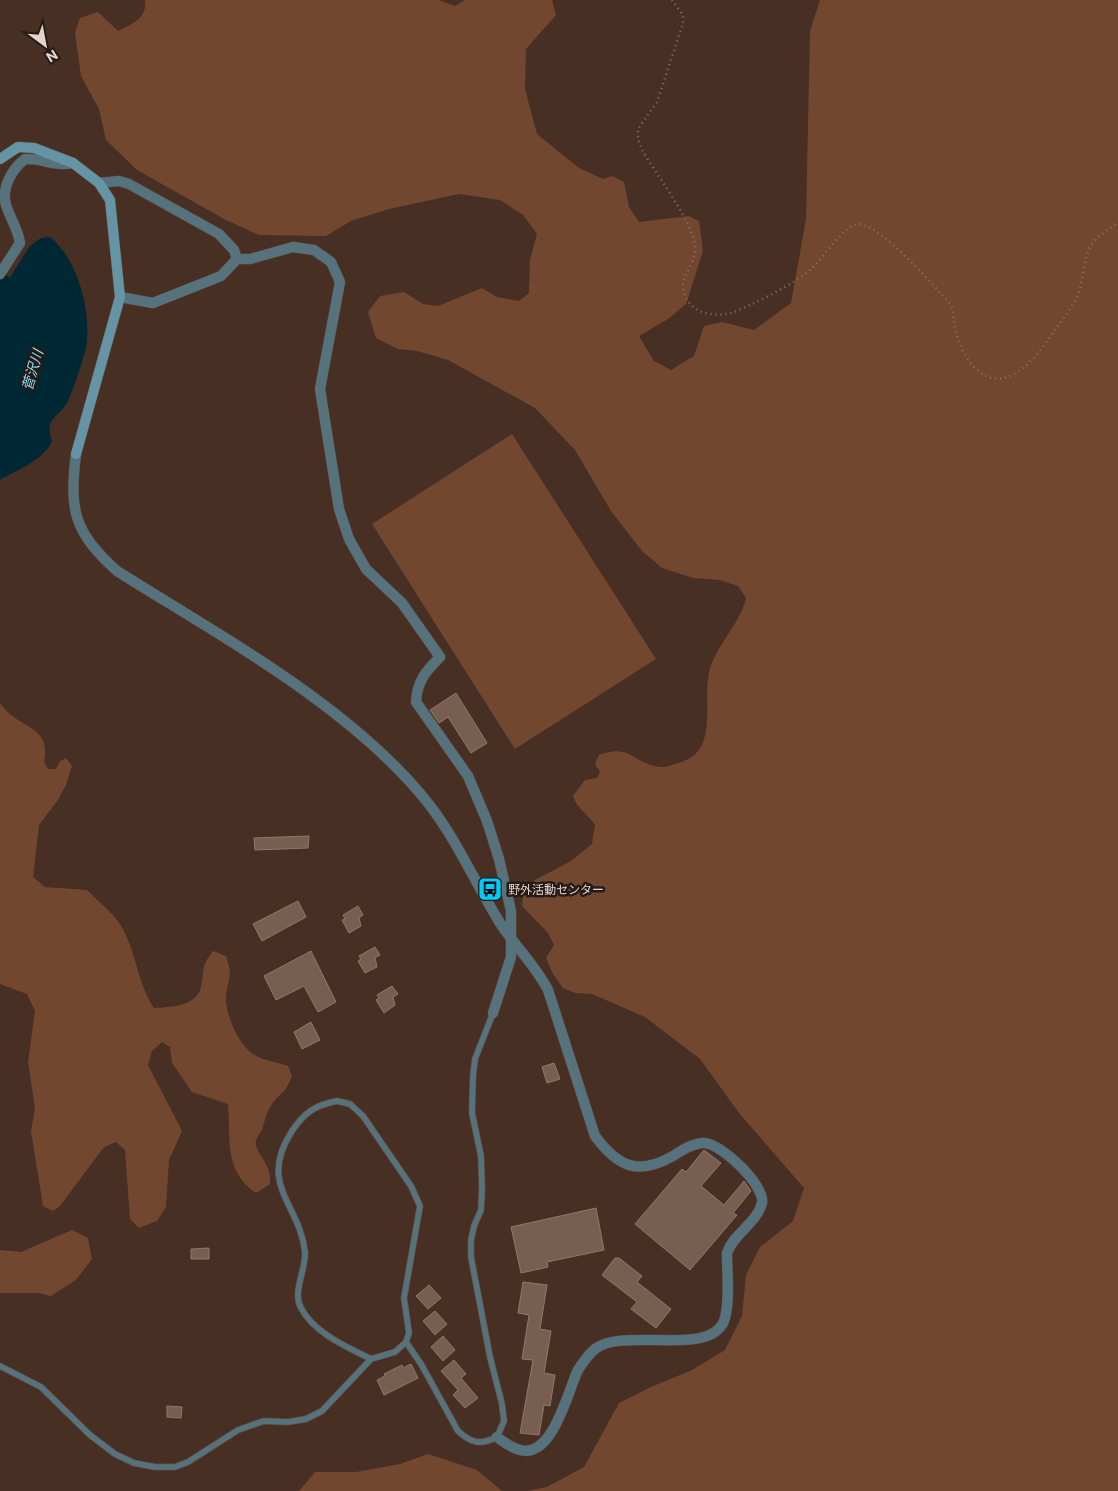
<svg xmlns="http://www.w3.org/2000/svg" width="1118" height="1491" viewBox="0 0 1118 1491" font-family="Commissioner,'Noto Sans JP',sans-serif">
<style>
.green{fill:#724730}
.water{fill:#002834}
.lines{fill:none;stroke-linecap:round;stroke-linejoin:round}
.river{stroke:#002834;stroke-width:22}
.building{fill:#775e50;stroke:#93786a}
.lane-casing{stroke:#634d41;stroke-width:7}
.street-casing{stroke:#634d41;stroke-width:11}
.secondary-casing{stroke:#634d41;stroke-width:11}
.path{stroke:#877268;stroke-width:2.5;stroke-dasharray:1 4;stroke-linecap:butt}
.lane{stroke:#56737d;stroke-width:5.5}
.street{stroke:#56737d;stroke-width:10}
.secondary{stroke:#6595a5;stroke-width:10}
.labels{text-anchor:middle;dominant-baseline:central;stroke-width:5;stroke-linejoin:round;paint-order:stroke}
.poi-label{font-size:12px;fill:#e3d3cc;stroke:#251a15;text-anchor:start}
.water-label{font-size:14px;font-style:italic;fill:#88dcf9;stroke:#251a15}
</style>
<rect width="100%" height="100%" fill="#472f23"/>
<path class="green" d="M145,0H438L455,6L465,0H552L556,15L526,49L525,89L537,134L579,168L603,179L612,176L624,182L629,207L639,222L689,216L699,221L703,251L686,304L668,319L639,336L654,361L671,370L694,356L704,326L722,322L754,330L791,303L806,219L810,31L820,0H1118V1491H527L547,1487L584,1467L619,1403L651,1387L692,1370L725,1350L742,1316L746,1275L760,1247L793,1221L804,1188L739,1113L700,1059L645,1017L592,994L575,993L563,988L553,974L546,958L554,945L548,933L522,906L523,894L533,881L571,861L592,844L595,825C588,814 577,809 573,796L585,780L597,778L600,772L595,764L599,755C632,742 634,766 663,767C668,767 674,764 678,763C724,751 698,695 712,663C721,640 740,623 746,598L738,586L720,580L693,578L662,568L642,551L611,511L575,450L535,408L448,360L417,351L398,349L376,338L368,312L380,296L404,292L423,304L438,306L482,288L497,297L519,301L529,293L530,260L537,234L523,215L500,200L459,194L389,209L351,221L326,236L259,235L224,219L137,170L106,140L99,109L81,76L75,33L80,18L98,12L118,31C131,25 148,18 145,0Z
M512,434L656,659L515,749L372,524Z
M0,703C18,730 52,724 44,762L48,769H56L60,761L66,758L72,766L66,785L58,800L39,825L33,877L45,887L87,890C98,901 111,911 120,924C136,949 137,983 154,1008C170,1007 196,1007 201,987C205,969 200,968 213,951L226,956C234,979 227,977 226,998C225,1014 240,1048 255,1055C264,1061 278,1062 288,1066L292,1076C285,1094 282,1091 272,1104C266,1113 265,1121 262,1130C260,1133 257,1137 256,1141C254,1153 272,1162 270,1184L256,1193C223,1171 231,1138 228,1104L192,1092L172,1063L170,1047L162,1042L152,1051L148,1065L182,1131L169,1160L166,1207L157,1221L139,1228L130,1219L125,1150L116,1142L104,1147L60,1206L53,1211L43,1206L31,1131L35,1108L28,1062L35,1011L27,994L0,984Z
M72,1230L88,1238L92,1259L76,1280L51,1296L38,1293H0V1250L21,1252Z
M428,1454L477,1470L502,1491H299L315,1472H356L400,1464Z"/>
<path class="water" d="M50,237C77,259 90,306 87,341C86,354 74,387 69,399C61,418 43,416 52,441C44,460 17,470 0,480V293L30,246L41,238Z"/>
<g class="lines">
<path class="river" d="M0,284L22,298L26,308"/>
</g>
<path class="building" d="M456,693L487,743L471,753L448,717L439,723L430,710Z
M309,836L308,848L255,850L254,838Z
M298,901L306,917L262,941L253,924Z
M358,906L363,915L359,918L361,926L349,933L342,920L345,919L343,915Z
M375,947L380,955L375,958L377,967L365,973L358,961L361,959L359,956Z
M311,951L336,1002L318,1012L304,986L276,1000L264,976Z
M392,986L398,994L393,997L395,1005L384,1013L376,1000L379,998L377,995Z
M311,1022L320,1040L302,1049L294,1032Z
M554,1063L560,1079L547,1083L542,1067Z
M704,1150L721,1163L701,1186L724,1205L744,1181L751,1191L733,1213L737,1215L690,1270L635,1224L682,1169L686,1172Z
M596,1208L604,1250L547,1262L548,1267L521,1273L511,1227Z
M209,1248V1259H191V1249Z
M615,1258H619L642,1276L637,1282L671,1309L656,1328L631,1309L637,1302L602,1275Z
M523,1282L547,1285L540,1329L551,1331L544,1373L555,1375L550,1406L544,1405L539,1435L520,1433L533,1360L522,1359L529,1315L518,1313Z
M429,1285L441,1298L428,1309L416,1296Z
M435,1311L447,1324L435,1335L423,1321Z
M443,1336L455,1350L443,1361L431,1347Z
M454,1360L466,1374L461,1378L478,1398L465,1408L453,1395L458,1390L441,1371Z
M411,1364L418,1378L384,1395L377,1380L385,1376L384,1374L402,1365L403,1368Z
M167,1406L182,1407L181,1418L167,1417Z"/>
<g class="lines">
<g class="lane-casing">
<path id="lane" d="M337,1101L350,1104L363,1116L411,1186L420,1206L404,1298L409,1333L406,1342L395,1352L371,1359C347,1347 314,1333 301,1308C292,1292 306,1270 305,1252C300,1204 257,1185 292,1131C304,1113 315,1105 337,1101Z
M406,1342L421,1364L458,1431C472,1444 481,1445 497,1437L504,1421L502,1404L490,1357L471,1257V1240L474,1226L481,1210L482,1189L481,1156L472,1113L473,1076L475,1059L493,1013
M0,1366L41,1387L90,1435L115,1454L134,1463L155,1467H175L188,1462L238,1430L264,1421L288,1422L306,1419L322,1411L371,1359"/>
</g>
<g class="street-casing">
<path id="street" d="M99,183L119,181L129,184L219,234L234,250L237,259
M237,259H250L293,247L314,250L331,262L340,282L320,389L339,509L349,539L366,569L402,603L440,657C426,671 417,681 416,702L468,776L487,821L499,859L511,911V957L493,1013
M0,274L20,243C18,229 10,218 6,205C1,188 12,169 25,159C43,158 54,167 73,163
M120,297L153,303L221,276L237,259
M76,454C69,511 74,532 117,571C220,636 352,707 428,803C457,840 475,883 500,923C515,946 535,965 548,990L595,1136C618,1167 638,1176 673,1156C682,1150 693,1143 704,1143C721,1143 765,1185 762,1203C757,1223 733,1234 727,1253C727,1274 730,1298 725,1318C714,1359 624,1326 595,1349C588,1355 583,1362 578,1370C568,1390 553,1459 520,1450C511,1448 504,1442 497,1437"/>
</g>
<g class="secondary-casing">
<path id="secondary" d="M0,159L18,147L34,148L73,163L99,183L110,200L120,297L76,454"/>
</g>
<path class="path" d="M672,0L683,15V24L657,102L638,129V139L642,150C656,174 693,222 695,246C697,269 669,281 692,306C701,315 720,316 731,313C751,306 796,283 811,269C823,259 846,222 860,224C881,226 935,286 950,304C955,314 953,323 956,333C959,346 967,361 977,370C1009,398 1041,351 1056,328C1063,319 1071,309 1076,299C1084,283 1082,260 1092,244C1098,235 1110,229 1118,222"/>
<use href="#lane" class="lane"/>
<use href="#street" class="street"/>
<use href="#secondary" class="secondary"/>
</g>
<defs>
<g id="bus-square" transform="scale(1.25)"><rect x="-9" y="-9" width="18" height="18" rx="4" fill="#03cbf9" stroke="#251a15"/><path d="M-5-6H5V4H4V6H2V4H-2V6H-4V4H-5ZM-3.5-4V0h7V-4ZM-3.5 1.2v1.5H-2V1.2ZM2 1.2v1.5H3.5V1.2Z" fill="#111"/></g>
</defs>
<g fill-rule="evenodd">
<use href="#bus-square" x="490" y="889"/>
</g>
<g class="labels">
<g class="poi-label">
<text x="508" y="889">野外活動センター</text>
</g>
<g class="water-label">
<text transform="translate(32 370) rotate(-74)">菅沢川</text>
</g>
</g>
<g transform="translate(45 45) rotate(148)" stroke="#251a15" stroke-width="4" paint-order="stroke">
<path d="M0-4L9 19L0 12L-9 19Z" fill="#e3d3cc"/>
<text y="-8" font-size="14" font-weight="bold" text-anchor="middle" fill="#e3d3cc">N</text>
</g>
</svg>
